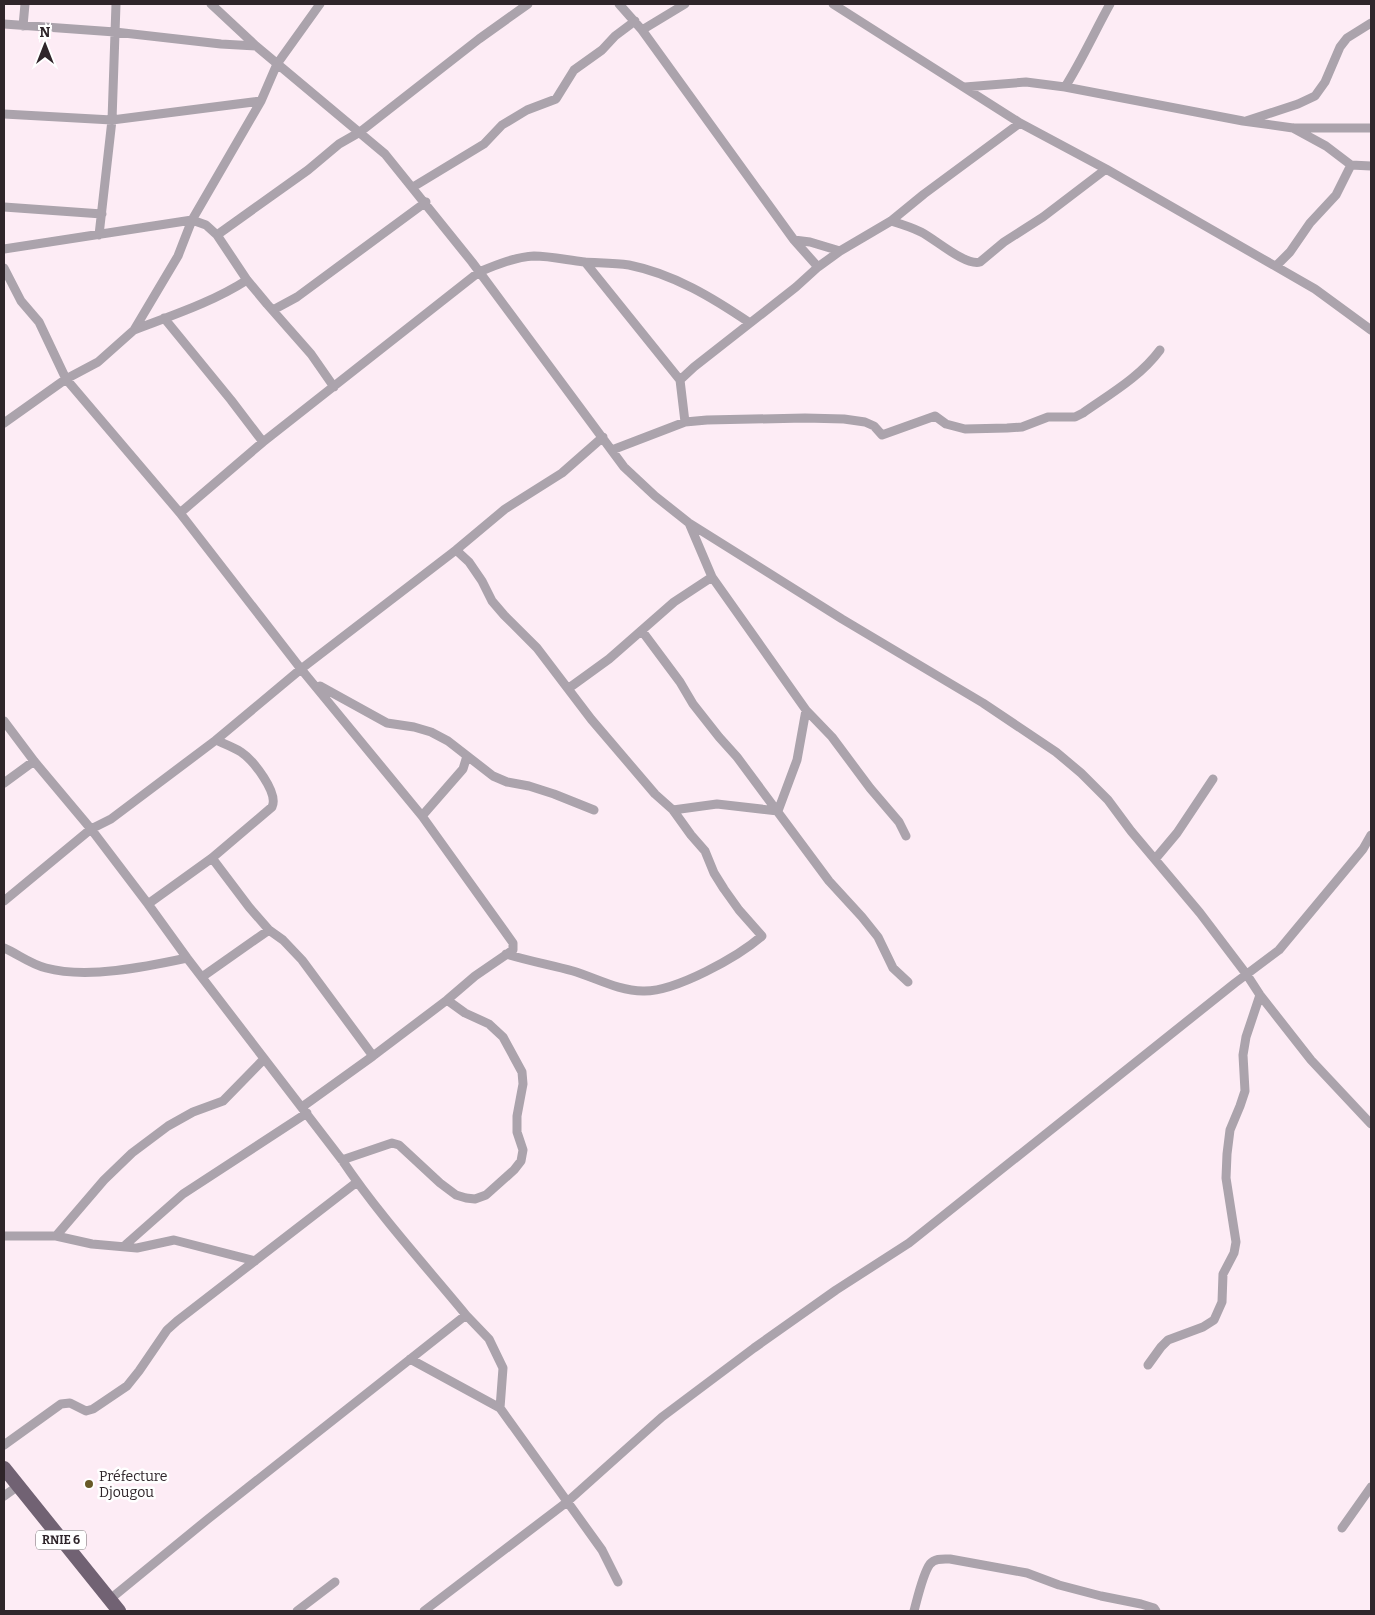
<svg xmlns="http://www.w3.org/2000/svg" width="1375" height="1615" viewBox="0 0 1375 1615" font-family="Bitter,serif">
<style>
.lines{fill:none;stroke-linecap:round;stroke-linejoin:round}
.street{stroke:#aba3ac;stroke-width:9}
.primary{stroke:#716273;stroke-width:14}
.poi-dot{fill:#685927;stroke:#fff;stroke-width:2}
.labels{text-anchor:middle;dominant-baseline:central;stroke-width:5;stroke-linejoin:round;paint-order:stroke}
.shield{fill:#fff;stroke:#6d666a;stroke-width:1}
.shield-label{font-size:12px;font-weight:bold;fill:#2f252a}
.poi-label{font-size:14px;fill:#2f252a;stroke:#fff;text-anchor:start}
</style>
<rect width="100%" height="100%" fill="#fdecf5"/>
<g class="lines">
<path class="street" d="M211,4L256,46L385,154L472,262L624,467L655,496L689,523L842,619L983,703L1056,752L1081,773L1108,800L1131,831L1200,913L1247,975L1260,995L1311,1060L1371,1124
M619,4L642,30L794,240L810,242L840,251L891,221L924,194L1020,123
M833,4L1020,123L1106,169L1315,289L1371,330
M4,24L115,32L221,44L256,46
M23,26L25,4
M642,30L685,4
M965,87L1026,82L1065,87L1243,121L1293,128L1326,146L1351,165L1371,166
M1065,87C1082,60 1095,31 1110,4
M4,114L112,120L261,101
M1246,121L1298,104L1315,96L1325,82L1340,47L1347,38L1371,23
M1294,128H1371
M413,187L484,144L502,125L527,110L556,99L574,70L602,50L615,36L635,21
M4,207L102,214
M891,221C901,224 911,227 921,232C935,239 965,266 980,262L1004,242L1043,217L1106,169
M99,235L112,120L116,4
M217,235L308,170L339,144L360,132L479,39L528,4
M794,240L818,267
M4,249L192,220L261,101L277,64L320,4
M585,262L680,380L685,422
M1276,266L1290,252L1310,223L1336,195L1351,165
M4,268L21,301L39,322L66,379L180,513L301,669L422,816L513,943V950L475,976L447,1000L373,1056L302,1107
M273,310L297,297L426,202
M164,318L231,400L263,442
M134,330C173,315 213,302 247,280
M680,380L694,367L796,287L818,267L840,251
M4,423L66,379L98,362L134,330L178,256L192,220L206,225L217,235L247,280L267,304L311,354L334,387
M612,450L685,422L707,420L805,418L844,419L865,422L874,426L882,435L935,416L946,424L965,429L1007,428L1022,427L1048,417H1075L1083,413C1110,394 1140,377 1160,350
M180,513L263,442L479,272C496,265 515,257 534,256C550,256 567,260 584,262C599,263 614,263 629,265C674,274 713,298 750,323
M689,523L712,577L806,710L832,737L870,788L899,822L906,836
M456,550L469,562L482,581L492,601L504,615L537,648L591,719L655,794L673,810L691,835L705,851L714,873L724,889L739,910L762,936C738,957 675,992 643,991C619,991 596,978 573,971C551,965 529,961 506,954
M642,631L680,682L693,704L719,737L737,757L829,881L862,917L878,937L893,968L908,982
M320,686L387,723L414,727L431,732L448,741L493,776L507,782L529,786L554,794L594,810
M569,688L609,659L674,602L712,577
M4,721L34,761L91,829L148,904L187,958L342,1160C379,1215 424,1264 466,1315L208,1519L109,1600
M4,783L34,761
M673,810L717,804L778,811
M778,811L797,760L806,710
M422,816L463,769L467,756
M212,858L249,907L269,930L283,940L302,960L373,1056
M1156,858L1177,833L1213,779
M4,901L91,829L111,819L216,740L301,669L456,550L505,509L562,473L603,437
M148,904L212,858L272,807C279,793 253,760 241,752C233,747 224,744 216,740
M4,948C18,954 30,964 46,968C87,979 145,967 187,958
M202,977L269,930
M342,1160L392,1143L399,1145L440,1183L456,1195L466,1198L475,1199L486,1195L514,1170L521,1161L523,1150L517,1132V1116L523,1084L522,1072L503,1037L489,1024L465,1013L447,1000
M4,1236H56L92,1244L137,1248L174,1240L255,1261
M56,1236L104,1180L132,1153L168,1126L193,1112L223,1101L264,1059
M123,1247L183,1194L307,1113
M466,1315L489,1339L503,1368L500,1408
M410,1359L500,1408L602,1550L618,1582
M1148,1365L1161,1347L1168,1340L1203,1327L1214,1320L1222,1302L1223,1274L1234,1253L1236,1242L1226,1178L1227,1154L1230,1130L1240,1106L1245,1091L1243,1055L1246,1037L1260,995
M4,1445L61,1404L70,1403L86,1411L93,1409L127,1386L139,1371L167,1330L177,1321L357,1182
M4,1496L18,1486
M1342,1528L1371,1487
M297,1611L335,1582
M424,1611L567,1502L662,1417L754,1348L836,1290L909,1243L1235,983L1279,950L1363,849L1371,835
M914,1611C917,1600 923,1573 930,1564C935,1558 943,1559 950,1559L1027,1573L1059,1585L1101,1596L1141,1604L1154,1608L1156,1611"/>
<path class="primary" d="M4,1468L119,1611"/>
</g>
<circle class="poi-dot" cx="89" cy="1484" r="5"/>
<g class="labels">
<rect class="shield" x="36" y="1530.5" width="50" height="19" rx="4"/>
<g class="shield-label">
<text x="61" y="1540">RNIE 6</text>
</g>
<g class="poi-label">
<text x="99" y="1476">Préfecture<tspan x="99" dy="16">Djougou</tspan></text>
</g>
</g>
<rect width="1375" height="1615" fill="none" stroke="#2f252a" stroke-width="10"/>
<g transform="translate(45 45)" stroke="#ffffff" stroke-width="4" paint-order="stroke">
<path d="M0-4L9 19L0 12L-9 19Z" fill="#2f252a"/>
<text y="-8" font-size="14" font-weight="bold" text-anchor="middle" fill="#2f252a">N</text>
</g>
</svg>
